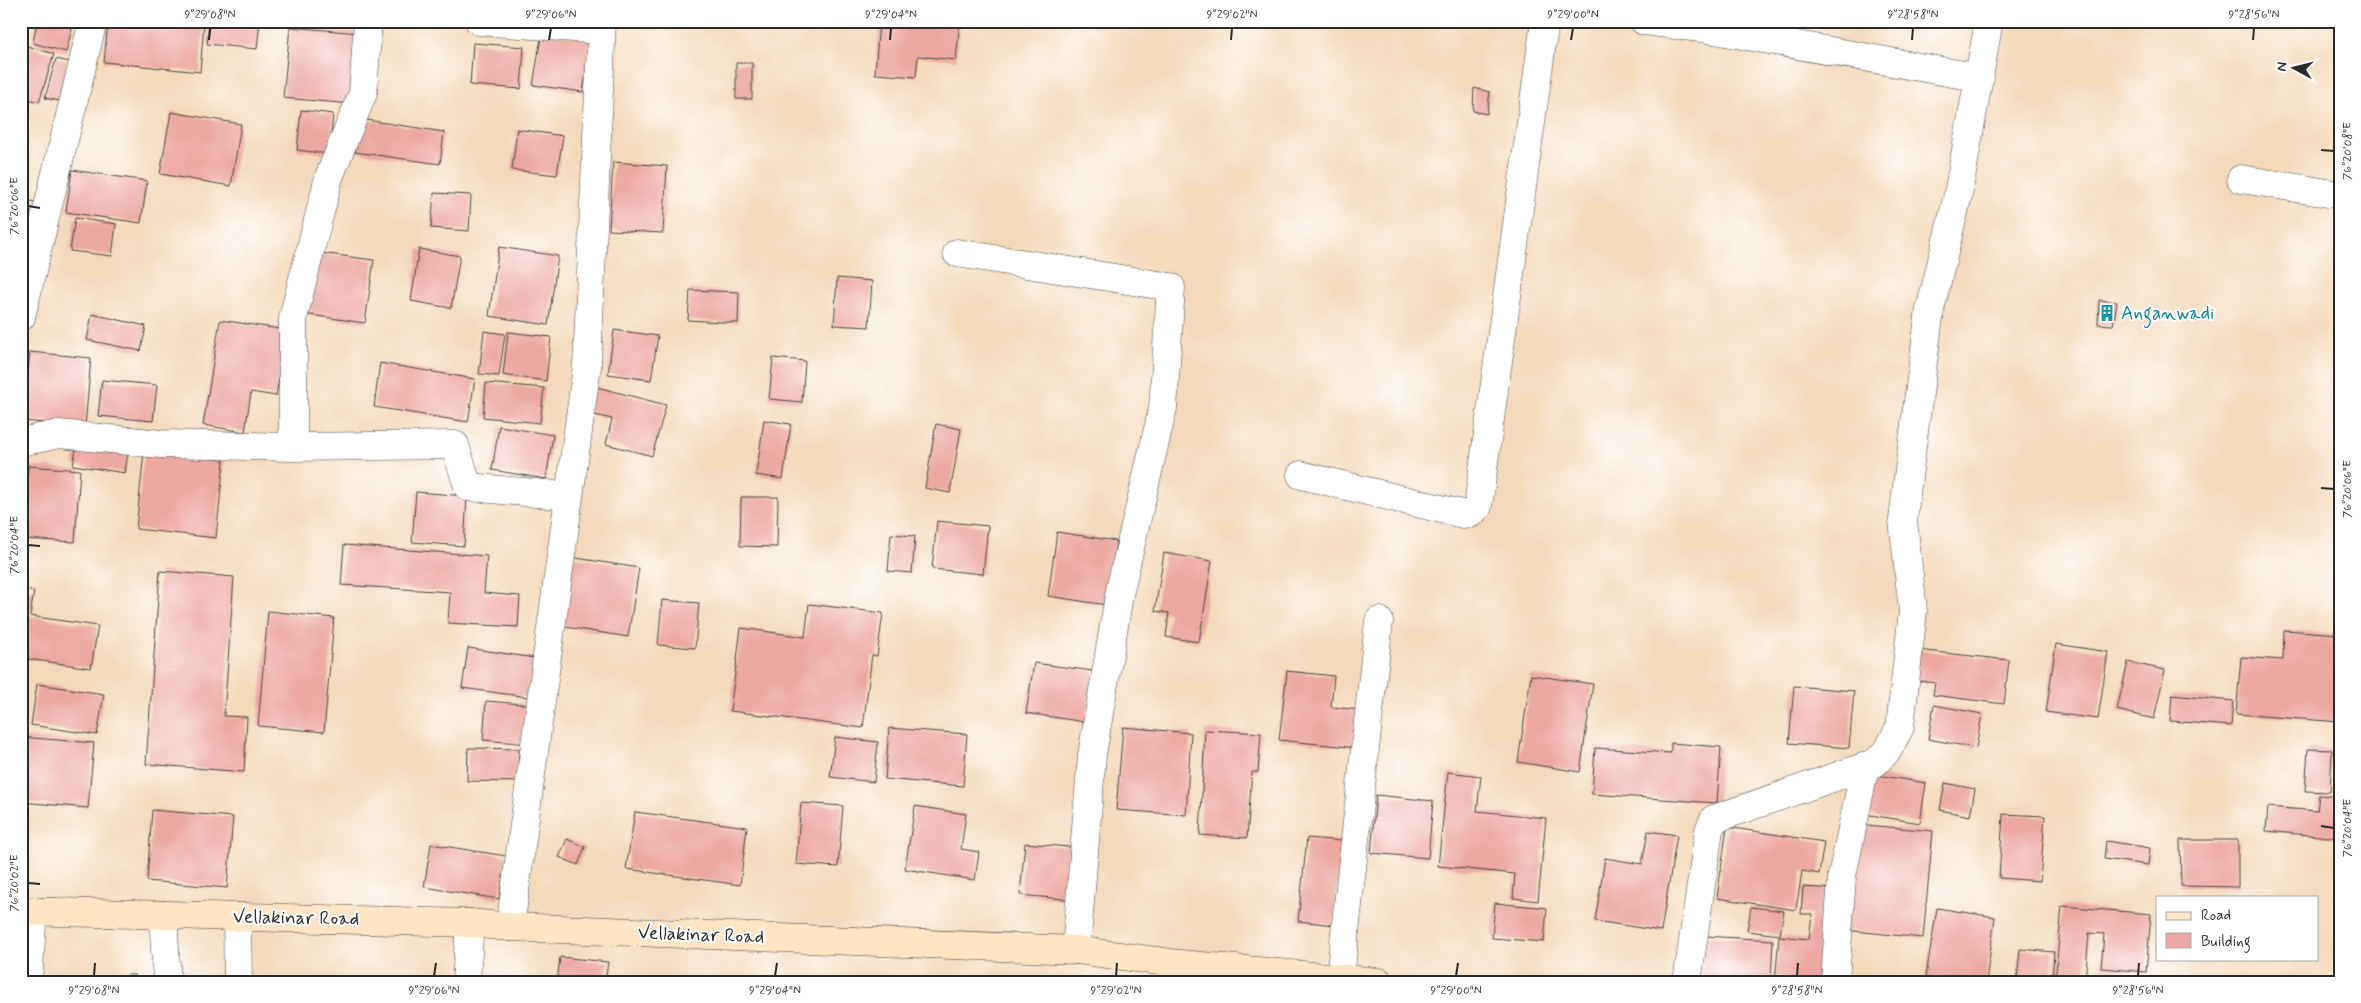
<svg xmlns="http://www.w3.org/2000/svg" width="2361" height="1003" viewBox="0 0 2361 1003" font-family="Mynerve,sans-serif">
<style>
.building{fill:#eca7a2}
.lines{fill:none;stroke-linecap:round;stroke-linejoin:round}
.street-casing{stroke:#494541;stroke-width:29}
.secondary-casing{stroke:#494541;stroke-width:29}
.street{stroke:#fff;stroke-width:28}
.secondary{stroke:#fde5c5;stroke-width:28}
.ticks{fill:none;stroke:#2b2b2b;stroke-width:2}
.labels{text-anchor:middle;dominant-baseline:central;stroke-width:4;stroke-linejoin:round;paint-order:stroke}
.culture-label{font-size:19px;fill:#0d838f;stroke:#fff;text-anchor:start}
.street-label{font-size:19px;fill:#2b2b2b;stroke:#fff}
.neatline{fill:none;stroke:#2b2b2b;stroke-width:2}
.ticks-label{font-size:12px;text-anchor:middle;fill:#2b2b2b}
</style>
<rect width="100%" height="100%" fill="#fff"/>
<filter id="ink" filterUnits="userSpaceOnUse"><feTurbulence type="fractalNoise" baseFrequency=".02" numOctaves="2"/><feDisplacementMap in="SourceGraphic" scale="10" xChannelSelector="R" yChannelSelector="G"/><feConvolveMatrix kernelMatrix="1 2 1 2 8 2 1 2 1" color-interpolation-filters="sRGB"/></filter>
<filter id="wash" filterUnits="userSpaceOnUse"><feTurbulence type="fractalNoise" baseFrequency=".0096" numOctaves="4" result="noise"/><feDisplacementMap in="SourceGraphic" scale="20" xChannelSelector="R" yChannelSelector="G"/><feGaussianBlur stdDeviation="1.12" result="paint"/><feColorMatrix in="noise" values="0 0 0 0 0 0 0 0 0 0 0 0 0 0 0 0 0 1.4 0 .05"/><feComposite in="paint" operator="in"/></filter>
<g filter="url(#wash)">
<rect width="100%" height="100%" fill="#f3dabc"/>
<g id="blocks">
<path class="building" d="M37,21H74L66,52L33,43Z
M108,21L204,23L200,72L104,62Z
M210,21H260L257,49L207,44Z
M879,21H960L956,60L918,56L916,77L875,74Z
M290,27L359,33L352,104L283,98Z
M542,32L591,40L583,92L533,85Z
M473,43L524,47L521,89L470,85Z
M21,44L54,54L39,102L21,97Z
M56,59L70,62L60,101L45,98Z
M736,63H752V99H736Z
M1474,88L1490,92L1487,114L1473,111Z
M301,110L333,114L329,154L297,150Z
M171,112L241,124L231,186L160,174Z
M360,119L444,132L440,164L355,152Z
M517,129L563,136L557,175L512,170Z
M613,162L667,166L663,233L609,230Z
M72,170L147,181L141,223L66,212Z
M434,193L471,195L469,231L431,228Z
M21,199L35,202L25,242H21Z
M75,218L116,224L112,256L70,251Z
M499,247L558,256L548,325L489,316Z
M419,249L460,256L451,308L411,301Z
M312,252L374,260L365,323L303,314Z
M837,278L872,281L869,327L834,325Z
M690,290L739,292L738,323L688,320Z
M2099,300L2117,302L2113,325L2098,324Z
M92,314L146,326L141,351L87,340Z
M220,320L287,330L276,396L251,392L245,432L203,425Z
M614,330L658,336L651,380L608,374Z
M484,331L505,334L499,376L479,374Z
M508,332L551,337L546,381L503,375Z
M30,352L91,358L85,427L23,421Z
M773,358L805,361L802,402L769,399Z
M380,363L475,379L468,422L374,407Z
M102,380L157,385L153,421L98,416Z
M486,383L544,388L540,423L483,417Z
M593,386L666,405L652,456L606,444L612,419L586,413Z
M764,420L791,424L783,479L756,475Z
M936,424L961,429L950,493L925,488Z
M499,426L553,435L546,479L492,470Z
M77,444L128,452L125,473L73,465Z
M144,452L224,460L216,538L136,529Z
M28,466L80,470L75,542L23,539Z
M416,492L467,496L464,546L412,542Z
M741,497H778L777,547L740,546Z
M937,521L988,526L983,574L932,569Z
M1057,532L1116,541L1107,605L1048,596Z
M891,534L915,536L912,573L888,571Z
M344,545L487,556L484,593L520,596L518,627L448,623L450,592L341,585Z
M1164,553L1212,561L1199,642L1166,637L1169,613L1155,611Z
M570,557L639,568L628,637L559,626Z
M160,571L234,577L224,716L247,717L244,772L146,764Z
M21,589L34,591L30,616L98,626L91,668L21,658Z
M662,600L699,603L695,648L658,645Z
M809,604L883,613L877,656L872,655L863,728L730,711L741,628L805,637Z
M268,611L334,618L324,732L258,726Z
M2284,630L2340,634V722L2236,714L2241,657L2283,660Z
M2056,644L2108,652L2098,719L2046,712Z
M468,648L541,659L535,698L462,688Z
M1917,650L2009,660L2004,704L1933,695L1935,683L1913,680Z
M2128,662L2165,670L2154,719L2117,710Z
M1034,663L1093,671L1085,722L1026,713Z
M1287,671L1334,676L1331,707L1361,710L1358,748L1279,740Z
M1531,675L1593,684L1580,772L1518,762Z
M37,684L104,694L97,735L31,725Z
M1794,686L1854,691L1849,748L1789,743Z
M2172,695L2233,701L2231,726L2170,721Z
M486,701L533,705L529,744L483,740Z
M1934,705L1982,714L1976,748L1928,739Z
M1123,727L1191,733L1186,815L1116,810Z
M889,728L967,734L963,786L885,779Z
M1205,730L1261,733L1258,772H1252L1247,838L1200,835Z
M21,737L94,743L88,808L21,802Z
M835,737L878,742L874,782L830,777Z
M1671,743L1721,747L1717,803L1592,794L1595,748L1671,753Z
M468,748L519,749L518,782L467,781Z
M2308,749L2332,750L2330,792L2305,791Z
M1448,772L1481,776L1477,811L1546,818L1538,901L1513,898L1515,874L1438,866Z
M1871,774L1926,783L1920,823L1864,814Z
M1945,783L1975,789L1970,816L1940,810Z
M1376,795L1433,801L1428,858L1371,853Z
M2319,795L2340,797V838L2266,831L2268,807L2317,811Z
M801,803L843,806L838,867L796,864Z
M915,806L966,814L961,849L979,852L975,880L905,869Z
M152,810L233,817L227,888L147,881Z
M635,812L747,827L740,885L626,869Z
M2003,814L2045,816L2040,881L1999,878Z
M1855,824L1933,831L1923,938L1844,930Z
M1727,827L1824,842L1819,874L1802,871L1796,910L1717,898Z
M1648,831L1677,835L1661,931L1595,921L1605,858L1642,864Z
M1307,838L1342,841L1334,925L1298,921Z
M567,839L585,847L578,865L559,857Z
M2180,840H2238V887L2181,886Z
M2106,841L2150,848L2148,865L2104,859Z
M1025,843L1079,848L1074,900L1020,895Z
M431,844L506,856L499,899L424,887Z
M1803,887L1836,889L1829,982H1775L1779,936L1809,939L1812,914H1801Z
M1495,903L1547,908L1544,942L1492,938Z
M2062,906L2151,914L2146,972L2101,968L2104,934L2089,933L2085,982H2055Z
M1751,907L1784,911L1780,935L1747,931Z
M1937,908L1995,917L1986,982H1925Z
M1704,936L1773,940L1771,982H1701Z
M2020,949L2054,952L2052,982L2017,981Z
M560,957L608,962L605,982H557Z
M2094,974L2126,981L2125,982H2092Z
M127,975H135L134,982H127Z
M45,977L84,980V982H45Z
M689,977L723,980V982H688Z"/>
</g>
</g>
<g filter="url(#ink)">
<use href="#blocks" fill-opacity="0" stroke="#494541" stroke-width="1"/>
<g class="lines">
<g class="street-casing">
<path id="street" d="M479,21L601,30
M1644,21L1709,29L1980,78
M2241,179L2340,195
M957,253L1171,287L1163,408L1120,590L1092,755L1076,950
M21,317L93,21
M21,442L59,434L161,444L293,447V318L329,177L363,93L368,21
M293,447L455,445L468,487L569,496
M1301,475L1462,514L1472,513L1478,506L1545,21
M163,915L167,982
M237,917L238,982
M510,927L587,366L602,21
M1340,978L1379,621
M28,982L33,911
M466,982L470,923
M1687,982L1709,830L1714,819L1875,763L1888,750L1900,727L1913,611L1903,520L1908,477L1930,310L1958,195L1989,21
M1835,982L1842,876L1865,767"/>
</g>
<g class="secondary-casing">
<path id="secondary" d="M21,911L470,923L510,927L1076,950L1180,964L1379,982"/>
</g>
<use href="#street" class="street"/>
<use href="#secondary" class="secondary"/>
</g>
</g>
<path class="ticks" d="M209,40L210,28M549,40L551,28M890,40L891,28M1231,40L1232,28M1571,40L1573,28M1912,40L1913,28M2253,40L2254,28M2321,150L2334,151M28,206L40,208M2321,488L2334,489M28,545L40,546M2321,826L2334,828M28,883L40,884M94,976L95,963M434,976L436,963M775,976L777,963M1116,976L1117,963M1456,976L1458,963M1797,976L1798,963M2138,976L2139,963"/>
<defs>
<g id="building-bare" transform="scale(1.35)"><path d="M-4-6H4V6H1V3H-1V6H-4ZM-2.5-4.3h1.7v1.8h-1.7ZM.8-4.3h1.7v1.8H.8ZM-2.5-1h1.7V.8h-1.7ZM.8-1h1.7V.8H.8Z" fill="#0f9aa8" stroke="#fff" stroke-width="2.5" paint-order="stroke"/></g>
</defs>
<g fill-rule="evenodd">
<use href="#building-bare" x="2107" y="313"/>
</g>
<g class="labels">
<g class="culture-label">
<text x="2121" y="313">Anganwadi</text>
</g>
<g class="street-label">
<text transform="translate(296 918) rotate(1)">Vellakinar Road</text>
<text transform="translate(701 935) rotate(2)">Vellakinar Road</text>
</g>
</g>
<rect width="2361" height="1003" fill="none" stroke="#fff" stroke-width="55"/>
<rect x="2156" y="896" width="162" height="65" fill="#ffffff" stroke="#aaaaaa"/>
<rect x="2166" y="912" width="25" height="8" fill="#fde5c5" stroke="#aaaaaa"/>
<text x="2201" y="920" font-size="15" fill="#2b2b2b">Road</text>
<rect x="2166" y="933" width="25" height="15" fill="#eca7a2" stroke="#aaaaaa"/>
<text x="2201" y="946" font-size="15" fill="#2b2b2b">Building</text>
<g transform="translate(2294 68) rotate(277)" stroke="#ffffff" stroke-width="4" paint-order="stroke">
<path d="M0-4L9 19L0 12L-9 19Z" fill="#2b2b2b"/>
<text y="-8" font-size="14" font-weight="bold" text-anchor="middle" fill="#2b2b2b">N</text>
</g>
<rect x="28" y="28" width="2306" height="948" class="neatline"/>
<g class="ticks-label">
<text x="210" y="18">9°29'08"N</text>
<text x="551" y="18">9°29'06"N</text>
<text x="891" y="18">9°29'04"N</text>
<text x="1232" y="18">9°29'02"N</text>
<text x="1573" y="18">9°29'00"N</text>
<text x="1913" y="18">9°28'58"N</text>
<text x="2254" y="18">9°28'56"N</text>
<text transform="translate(2347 151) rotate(-90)" y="4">76°20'08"E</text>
<text transform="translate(14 206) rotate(-90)" y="4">76°20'06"E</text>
<text transform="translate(2347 489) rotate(-90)" y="4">76°20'06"E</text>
<text transform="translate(14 545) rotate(-90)" y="4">76°20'04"E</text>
<text transform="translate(2347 828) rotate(-90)" y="4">76°20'04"E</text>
<text transform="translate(14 883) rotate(-90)" y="4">76°20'02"E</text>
<text x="94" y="994">9°29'08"N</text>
<text x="434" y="994">9°29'06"N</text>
<text x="775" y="994">9°29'04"N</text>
<text x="1116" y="994">9°29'02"N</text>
<text x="1456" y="994">9°29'00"N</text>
<text x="1797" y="994">9°28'58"N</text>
<text x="2138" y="994">9°28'56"N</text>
</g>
</svg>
